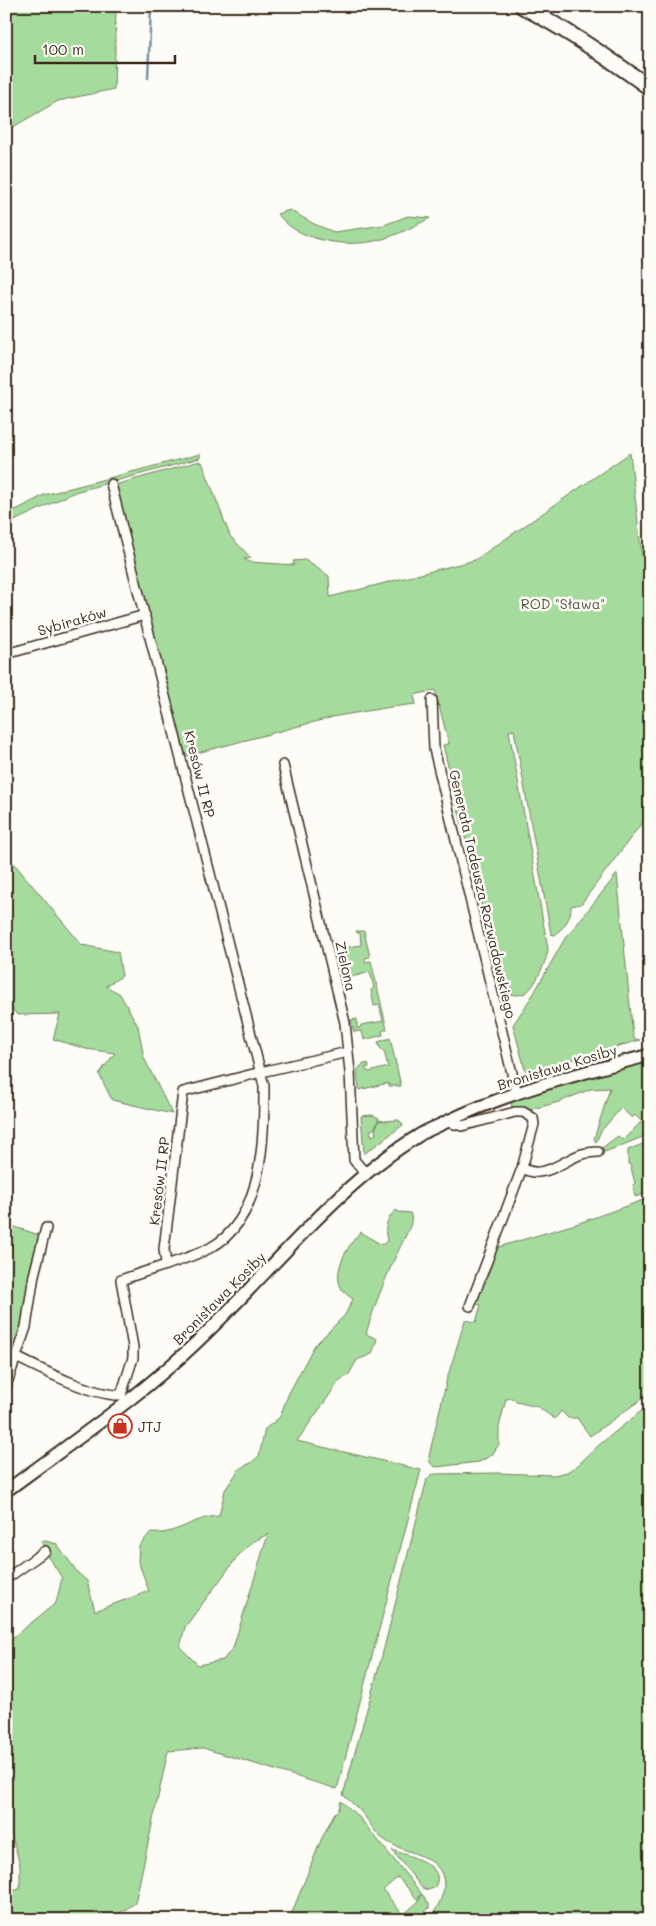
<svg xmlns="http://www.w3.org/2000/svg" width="656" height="1926" viewBox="0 0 656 1926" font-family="Mali,sans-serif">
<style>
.green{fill:#a6db9e;stroke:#70825e;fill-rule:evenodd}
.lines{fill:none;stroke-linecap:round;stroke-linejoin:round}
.stream{stroke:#7791a4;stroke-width:2.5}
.minor-casing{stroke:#3b2a1e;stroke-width:12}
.tertiary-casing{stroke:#3b2a1e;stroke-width:15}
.secondary-casing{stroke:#3b2a1e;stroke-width:18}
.minor{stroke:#fdfcf7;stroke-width:9}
.tertiary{stroke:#fdfcf7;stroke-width:11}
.secondary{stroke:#fdfcf7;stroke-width:14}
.labels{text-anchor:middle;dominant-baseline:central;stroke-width:5;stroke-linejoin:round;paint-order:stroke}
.park-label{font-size:14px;fill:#56563e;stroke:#fdfcf7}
.street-label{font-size:14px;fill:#3b2a1e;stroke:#fdfcf7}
.poi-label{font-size:14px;fill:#3b2a1e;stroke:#fdfcf7;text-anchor:start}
</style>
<rect width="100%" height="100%" fill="#fdfcf7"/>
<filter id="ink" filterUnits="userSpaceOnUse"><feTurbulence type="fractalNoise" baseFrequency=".02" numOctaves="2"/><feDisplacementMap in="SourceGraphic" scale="10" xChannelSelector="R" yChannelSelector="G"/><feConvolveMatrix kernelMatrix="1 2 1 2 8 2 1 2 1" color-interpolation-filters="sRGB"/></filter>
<g filter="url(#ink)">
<path class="green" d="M6,6H116L114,89L58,101L6,131V127L10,126L9,117H6Z
M290,210L314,224L334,232L384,225L408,216L430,218C411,228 390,239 369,242C344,246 312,241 291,227C286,224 282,218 277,214Z
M630,453L650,627V812L581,904L571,906C571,919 565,926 555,935L551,934L514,730L509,731L548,949C548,958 534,990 525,993C517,997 510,994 502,992L443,745L449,744L435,690L414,695L416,704L391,707L337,716L186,756L152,633L115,485L200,461V463L202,462L230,536L251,558L244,559L250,562L294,565L293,561L305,560L329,576L330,597L475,560Z
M200,454V458L75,492L6,525V512L18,509L44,495Z
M6,854L82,945L118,952L122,976L106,986L120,994L138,1026L144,1058L172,1114L112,1100L99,1074L115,1053L86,1049L53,1039L60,1014L17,1015L6,1001Z
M617,874L633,1036L635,1039L640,1040L526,1073L513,1025L534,993L564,940Z
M356,931H364L370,957L365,958V962L371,961L387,1029L382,1031L383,1035L364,1040L362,1031L354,1032L351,1020L357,1019V1028H360L361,1025L383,1021L379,1005L374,1006L371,990L374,988L370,972L348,978L349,984L344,986L339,968L342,967L341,964L339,965L335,949L341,950L339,948L341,944L342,948L361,945L360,933H357Z
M390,1038L401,1086H389L388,1083L359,1090L357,1070L362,1065L368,1063L369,1067L365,1068L369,1072L388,1067L384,1051L380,1048L378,1042Z
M650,1061V1134L605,1152L602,1148L618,1136L623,1140L641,1122L644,1124L647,1120L643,1118L641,1121L635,1115L632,1118L621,1108L601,1131L596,1142L594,1139L610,1088L591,1089L559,1102L529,1110L512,1109L511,1101Z
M372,1115L379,1118L375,1128L370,1131L372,1136L376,1134L375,1130L379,1120L384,1121L399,1120L403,1125L364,1154L361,1116Z
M650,1141V1148L646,1149L647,1153L650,1152V1393L590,1436L577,1418H568L561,1411L555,1419L538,1407L516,1402L512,1398L506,1399L499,1427V1444L492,1455L479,1462L436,1467C431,1465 429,1462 429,1456L447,1379L465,1320L476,1322L481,1305L473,1303L495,1248L579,1223L649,1198L647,1193L635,1197L633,1185L635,1183L630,1164H628V1150Z
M396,1210L399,1212L410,1213C414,1220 409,1228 406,1235C390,1267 376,1299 366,1334L377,1339L372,1354L357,1360L348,1376L340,1380L297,1441L421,1470L337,1789L203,1748L168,1751L135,1903L110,1920H6V1893L20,1889V1865L12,1836L6,1827V1797L10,1781L6,1779L8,1768L6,1764V1643L56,1603L62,1578L45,1551L41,1540L57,1544L78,1573L87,1581L95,1611L149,1591L138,1561L139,1546L150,1533C177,1536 192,1517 219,1516L225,1490L240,1468L251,1463L259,1456L265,1429L280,1417L288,1395L314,1346L345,1315L353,1299C350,1297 346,1294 343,1291C330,1273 348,1246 360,1232L382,1245L387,1241C384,1227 386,1220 396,1210ZM268,1534L233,1648L223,1660L198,1665L180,1647L185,1627L238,1556L251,1543Z
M6,1224L42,1236L25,1327L6,1380Z
M650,1404V1920H428C436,1911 443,1898 444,1886C444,1852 402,1855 382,1838C374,1832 369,1821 363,1814C357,1807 350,1801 343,1795L383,1652L427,1479L431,1475L436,1474L497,1473L554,1475L567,1472L578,1465L599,1445Z
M341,1801L359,1817L421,1893L418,1900L398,1877L383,1890L403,1915L419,1901L422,1894L429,1904V1908L417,1920H289L321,1840L334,1814L339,1809Z
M392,1850C406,1855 450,1865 434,1888L428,1890L422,1888Z"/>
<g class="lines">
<path class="stream" d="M148,78L151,6"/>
<g class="minor-casing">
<path id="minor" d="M111,484L264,1086C264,1138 264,1219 210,1248C182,1262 150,1269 121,1280L133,1347V1358L121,1395
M6,654L145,615
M432,700L434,749L517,1094
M283,765L345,1023L350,1072L354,1160L365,1173
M447,1122L462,1126L515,1112H523L533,1118L534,1124L522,1168L470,1306
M522,1168C543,1181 563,1160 582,1154C587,1153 593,1152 598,1152
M166,1264L164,1249L183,1092L261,1072L348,1052
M16,1357C42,1370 93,1396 121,1395
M6,1386L26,1327L34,1275L46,1228
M6,1579L45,1551"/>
</g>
<g class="tertiary-casing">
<path id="tertiary" d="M6,1491C72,1442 141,1396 200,1339C272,1271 333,1188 418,1136C426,1130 437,1127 446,1122C510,1091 581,1073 650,1055"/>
</g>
<g class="secondary-casing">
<path id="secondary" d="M522,6C567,30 609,58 650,88"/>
</g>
<use href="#minor" class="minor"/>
<use href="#tertiary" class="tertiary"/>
<use href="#secondary" class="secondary"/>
</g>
</g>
<defs>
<g id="shop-ring" transform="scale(1.25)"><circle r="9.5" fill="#fdfcf7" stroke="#c8321e" stroke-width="1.5"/><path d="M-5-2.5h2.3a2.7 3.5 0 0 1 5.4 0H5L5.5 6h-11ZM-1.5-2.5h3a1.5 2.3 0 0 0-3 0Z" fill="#c8321e"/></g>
</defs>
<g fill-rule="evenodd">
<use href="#shop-ring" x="120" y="1426"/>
</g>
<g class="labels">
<g class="park-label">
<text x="563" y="603">ROD "Sława"</text>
</g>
<g class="street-label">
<text transform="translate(72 621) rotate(-16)">Sybiraków</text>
<text transform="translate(200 774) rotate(76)">Kresów II RP</text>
<text transform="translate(483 894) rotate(77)">Generała Tadeusza Rozwadowskiego</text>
<text transform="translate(346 966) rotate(77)">Zielona</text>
<text transform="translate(557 1067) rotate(-17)">Bronisława Kosiby</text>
<text transform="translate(159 1181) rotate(-83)">Kresów II RP</text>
<text transform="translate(219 1298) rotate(-45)">Bronisława Kosiby</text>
</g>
<g class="poi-label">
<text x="138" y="1426">JTJ</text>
</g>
</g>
<rect width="656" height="1926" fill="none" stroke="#fdfcf7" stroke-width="25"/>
<rect x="12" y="12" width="631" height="1901" fill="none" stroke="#3b2a1e" stroke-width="2" filter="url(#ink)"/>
<path d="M35 55v8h140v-8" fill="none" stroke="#3b2a1e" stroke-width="2.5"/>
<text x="42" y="55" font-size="15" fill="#3b2a1e" stroke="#fdfcf7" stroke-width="4" paint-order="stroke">100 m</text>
</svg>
